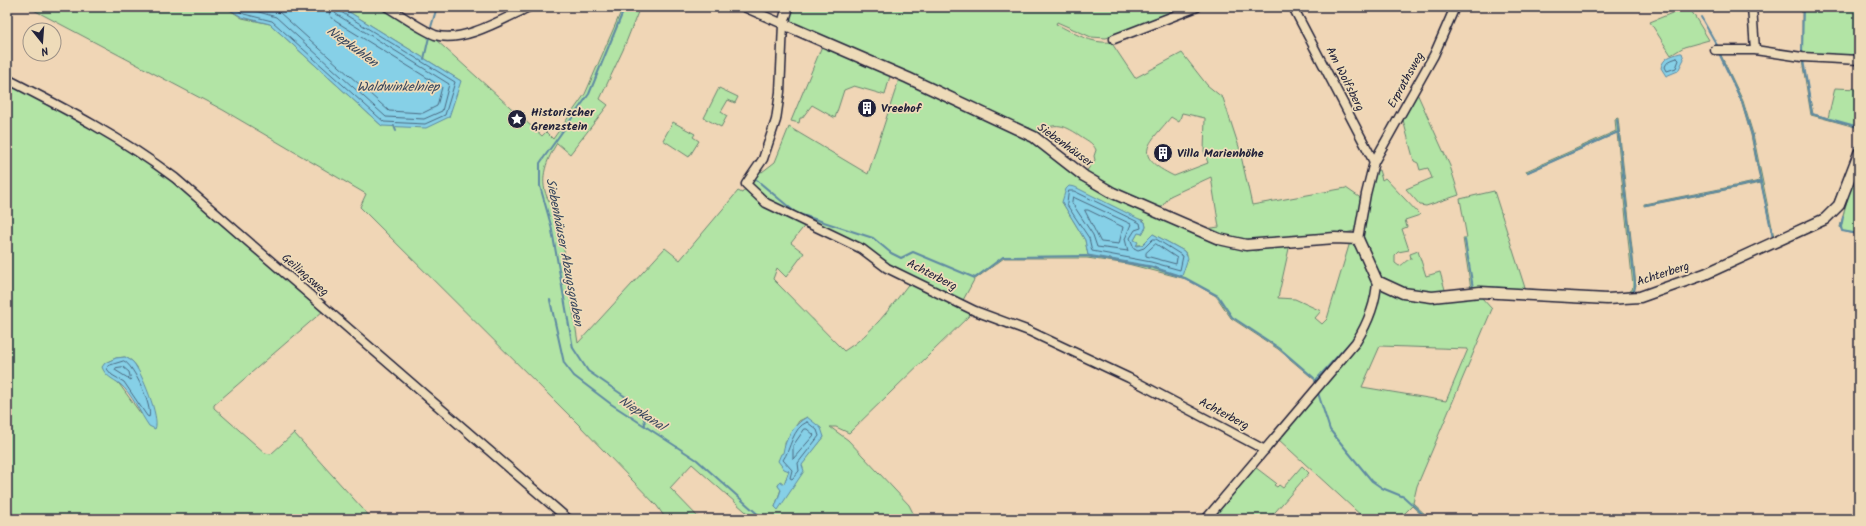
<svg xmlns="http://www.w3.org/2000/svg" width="1866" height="526" viewBox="0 0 1866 526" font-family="Kalam,sans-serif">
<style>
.green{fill:#b2e4a5;stroke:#6a8370;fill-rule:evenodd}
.water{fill:#86d0e7;stroke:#5e8aa2}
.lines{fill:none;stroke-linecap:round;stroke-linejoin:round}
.shore{stroke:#4a6880;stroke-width:1}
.stream{stroke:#5e8aa2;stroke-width:2}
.minor-casing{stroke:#22223b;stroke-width:11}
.tertiary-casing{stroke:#22223b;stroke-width:13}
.minor{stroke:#eedbb9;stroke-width:8}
.tertiary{stroke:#eedbb9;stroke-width:10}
.labels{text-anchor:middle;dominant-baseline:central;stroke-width:3.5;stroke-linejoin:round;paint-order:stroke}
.street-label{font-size:12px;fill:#22223b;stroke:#eedbb9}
.poi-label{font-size:12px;font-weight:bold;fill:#22223b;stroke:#eedbb9;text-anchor:start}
.water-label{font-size:13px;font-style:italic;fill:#36455d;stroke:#eedbb9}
</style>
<rect width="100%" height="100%" fill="#f0d6b6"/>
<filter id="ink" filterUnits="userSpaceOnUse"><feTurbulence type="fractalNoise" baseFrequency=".025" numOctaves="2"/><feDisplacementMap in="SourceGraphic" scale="8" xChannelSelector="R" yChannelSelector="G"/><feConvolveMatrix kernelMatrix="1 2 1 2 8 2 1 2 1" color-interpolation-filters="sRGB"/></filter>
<g filter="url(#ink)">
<path class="green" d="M28,7H225L242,18L270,24L382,126L461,81L341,7H379L435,39L542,136L546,132L553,139L585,94L623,7H640L623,50L600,99L608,105L570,154L557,143C547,159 539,178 547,197C550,204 556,209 559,216L578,343L665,248L680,260L738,191L742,193L746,188L806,224L791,243L804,253L786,277L777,268L773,279L844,351C872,334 891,307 910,282L972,313L849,433L836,427H830L848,440L909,505L916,519H754L692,464L670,488L700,519H666L657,506L580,426L360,207L366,194L223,110ZM807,417L824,437L801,465L775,507L781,489L778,486L780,481L784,484L789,471L785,443L799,421Z
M790,7H1183L1184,10L1106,38L1091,37L1057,22L1056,24C1074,33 1091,44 1111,42L1135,78L1182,53L1207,85L1223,98L1239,147L1252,205L1346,188L1362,199L1357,230C1345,234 1331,235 1318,237C1279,242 1243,243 1205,229L1219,227L1211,177L1170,196L1160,209L1115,191L1085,173L1095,160L1094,156L1096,150C1093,143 1088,141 1082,137C1066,126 1054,119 1038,135L1030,128L1016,124L791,24L787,16ZM1182,113L1205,118L1204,151L1208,163L1174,176C1131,155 1148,145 1171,117L1179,122Z
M1687,7H1689L1709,40L1684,47L1671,55L1650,22Z
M1802,7H1859V57L1802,53Z
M822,46L890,76L885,95L854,86L844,90L835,118L812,105L802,118H800L799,123L791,121Z
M1718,51H1719L1743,101L1753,134L1774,237L1819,217L1827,212L1833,204L1859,140L1835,205L1828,213L1773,239L1761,183L1644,206V204L1760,181L1751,135L1741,101Z
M1802,60L1813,114L1828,118L1835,88L1859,89V128L1811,115Z
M899,79L1026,135L1082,177L1238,248L1257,251L1265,245L1290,244L1278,298L1295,299L1321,311L1315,318L1322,324L1327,319L1350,242L1359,251L1373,282L1371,306L1358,335L1316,381L1278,349L1231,318L1216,296L1186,279L1128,264L1087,258H1004L974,280L962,302L894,268L863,248L762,198L748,183L759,170L762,172L775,162L789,127L868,174ZM1062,202L1143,220L1145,222L1146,227L1142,234L1138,232L1134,240L1136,245H1142L1153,234L1184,251L1187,255L1181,276L1151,266L1088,255L1085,240Z
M7,82L105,133L170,178L323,311L214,405V408L265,453L271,454L294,433L372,519H7ZM125,357L132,361L137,367L141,414L120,385L103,367L105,363L116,358Z
M719,88L738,97L735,103L728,100L721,112L727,116L721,127L704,118Z
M1416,91L1450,166L1459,195L1426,206L1420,205L1406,189L1432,178L1428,168L1420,170L1418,163L1414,161L1402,116Z
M1618,118L1636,285L1634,292L1610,296L1530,291L1529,289C1547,290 1621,298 1632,290L1633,286L1617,133L1527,173L1526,171L1616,131L1615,119Z
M673,122L695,134L693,137L699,141L689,157L663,140Z
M1379,170L1382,180L1385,178L1420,215L1405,220L1407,227L1402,229L1409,250L1398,252L1395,255V263L1399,266C1404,265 1405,260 1411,259L1410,254L1418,251L1426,276L1440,272L1446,293H1421L1396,286L1377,274L1361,235L1374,171Z
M1853,178L1859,179V235L1842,231L1840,227Z
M1494,191L1526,291L1471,289L1463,238H1467L1460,199Z
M1381,289L1406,298L1481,297L1492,309L1417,486L1413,503L1430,519H1426L1412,506L1399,519H1365L1278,439L1365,334L1377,308ZM1380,346L1468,349L1446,401L1362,387Z
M1302,466L1309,473L1269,519H1211L1255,467L1276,483L1274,485L1277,487L1279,485L1283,488Z"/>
<path class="water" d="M225,7H341L461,81L449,117L426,128L382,126L270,24L242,17Z
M1680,53H1682L1684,59L1678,71L1666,76L1661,68C1663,58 1670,56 1680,53Z
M1069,186L1075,187L1145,222L1146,227L1142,234L1138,233L1134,240L1138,242L1136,246L1142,245L1153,234L1184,251L1188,258L1182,276L1151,266L1088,255L1085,240L1062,202L1066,189Z
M125,357C128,359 131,360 133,362C141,371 161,419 155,429L149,426C140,413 132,394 120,384C113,379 105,376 102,367L105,363L116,358Z
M807,417L821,428L824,437L802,465L804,471L778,510L775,507L781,490L778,486L780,481L784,484L789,471L784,469L778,461L781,454L783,453C785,439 794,424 807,417Z"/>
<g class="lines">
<path class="shore" d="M233,7L244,14L272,21L384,122L425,124L445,115L455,82L341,12L339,7
M242,7L276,17L386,117L424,119L442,111L449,84L339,16L335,13L334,7
M264,7L279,12L389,111L423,113L437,106L442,87L335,21L330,15L328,7
M1677,58L1679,60L1676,68L1667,71L1665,67C1667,61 1671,60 1677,58Z
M1069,191H1074L1140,223L1141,228L1135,230L1130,238L1134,248L1138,250L1144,248L1153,239H1156L1183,256L1180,270L1151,262L1092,251L1089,238L1067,205Z
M1073,197L1131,224L1125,239L1128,251L1097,247L1093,235L1072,203Z
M1085,210H1088L1123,227L1119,244L1101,242Z
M1156,244L1177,258L1176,264L1146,256V253Z
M124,361C134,365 153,408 149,417L147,416L124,382L112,375L107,369L108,366Z
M123,367L129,372L131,380L115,370L116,368Z
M807,422L817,430L819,436L798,463L799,471L792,479L790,478L792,470L783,460C791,449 792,428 807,422Z
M805,429H807L814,435L793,459V446Z"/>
<path class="stream" d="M625,7L589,94L540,163V186L551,225L573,348L588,371L630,400
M1701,17L1718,47
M431,27L437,7
M1719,53L1742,102L1752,135L1761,182
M1801,54H1802L1803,7
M424,59L429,37
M1803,60L1812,114L1859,127
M1617,120L1635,285L1634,291L1630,293
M394,126L396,131
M1855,151L1859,142
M1528,172L1618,132
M753,177L796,213L873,238L891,253L901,258L913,252L975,278L1003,257L1086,256L1150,267L1185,278L1218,296L1232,317L1279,348L1314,378
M1645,205L1761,182L1773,238L1775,237
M1834,205L1851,160
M1843,217L1841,227L1842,231L1859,234
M1465,240L1473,288
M1485,287L1503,288
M550,300L564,363L574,376L611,404L697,460L763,519
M1315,381L1354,338
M1318,393L1330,430L1372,481L1382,488L1404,497L1428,519
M644,418L645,425"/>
<g class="minor-casing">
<path id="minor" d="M387,7C401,15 420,29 435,35C462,44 505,18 529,7
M744,7L783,24L780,92L776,120L763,159L746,184L766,203L862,249L887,268L975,311L1029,331L1129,378L1265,450
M1293,7L1374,162
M1752,7L1755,50
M1114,39L1197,7
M1715,50H1755L1802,57L1859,60
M7,79C66,109 122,138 175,178L568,519
M1358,239L1366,194L1374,162L1434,55L1455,7
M1206,519L1356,342C1368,323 1376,304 1377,281"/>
</g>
<g class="tertiary-casing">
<path id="tertiary" d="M788,7L783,24L908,78L1034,137L1084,176L1113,193L1219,239L1246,245L1335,238L1358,239L1377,281L1403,293L1432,297L1480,292L1607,299L1640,297L1705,274L1825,219L1839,205L1859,153"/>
</g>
<use href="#minor" class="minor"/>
<use href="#tertiary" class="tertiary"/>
</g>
</g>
<defs>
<g id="building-disc" transform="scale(1)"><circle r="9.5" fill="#22223b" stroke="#eedbb9"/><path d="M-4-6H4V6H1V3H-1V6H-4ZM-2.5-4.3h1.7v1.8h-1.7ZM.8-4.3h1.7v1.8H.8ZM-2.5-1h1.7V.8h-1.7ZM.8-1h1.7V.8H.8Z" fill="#fff"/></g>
<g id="sight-disc" transform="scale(1)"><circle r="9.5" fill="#22223b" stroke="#eedbb9"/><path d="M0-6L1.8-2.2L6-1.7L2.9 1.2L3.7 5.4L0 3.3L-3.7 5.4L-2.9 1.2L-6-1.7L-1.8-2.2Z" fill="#fff"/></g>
</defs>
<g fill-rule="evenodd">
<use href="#building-disc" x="867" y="108"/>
<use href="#sight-disc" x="517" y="119"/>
<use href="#building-disc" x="1163" y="153"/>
</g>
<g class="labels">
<g class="street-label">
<text transform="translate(1345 79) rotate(63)">Am Wolfsberg</text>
<text transform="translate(1406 80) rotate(-61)">Erprathsweg</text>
<text transform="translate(1065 145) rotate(36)">Siebenhäuser</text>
<text transform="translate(1663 274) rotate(-18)">Achterberg</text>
<text transform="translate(305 275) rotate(41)">Geilingsweg</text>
<text transform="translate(932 275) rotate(27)">Achterberg</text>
<text transform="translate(1224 414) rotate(28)">Achterberg</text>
</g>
<g class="poi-label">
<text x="881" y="108">Vreehof</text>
<text x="531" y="112">Historischer<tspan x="531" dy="14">Grenzstein</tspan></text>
<text x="1177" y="153">Villa Marienhöhe</text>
</g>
<g class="water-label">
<text transform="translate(352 47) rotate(36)">Niepkuhlen</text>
<text x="398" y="87">Waldwinkelniep</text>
<text transform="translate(564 252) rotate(79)">Siebenhäuser Abzugsgraben</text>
<text transform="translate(642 414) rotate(33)">Niepkanal</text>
</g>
</g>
<rect width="1866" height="526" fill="none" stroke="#eedbb9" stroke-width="24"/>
<rect x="12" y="12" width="1842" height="502" fill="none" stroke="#22223b" stroke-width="1.5" filter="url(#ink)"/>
<g transform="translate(42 42) rotate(163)"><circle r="19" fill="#eedbb9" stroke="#9c9187"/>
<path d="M0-3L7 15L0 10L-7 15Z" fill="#22223b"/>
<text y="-6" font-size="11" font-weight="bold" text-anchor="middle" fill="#22223b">N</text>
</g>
</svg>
